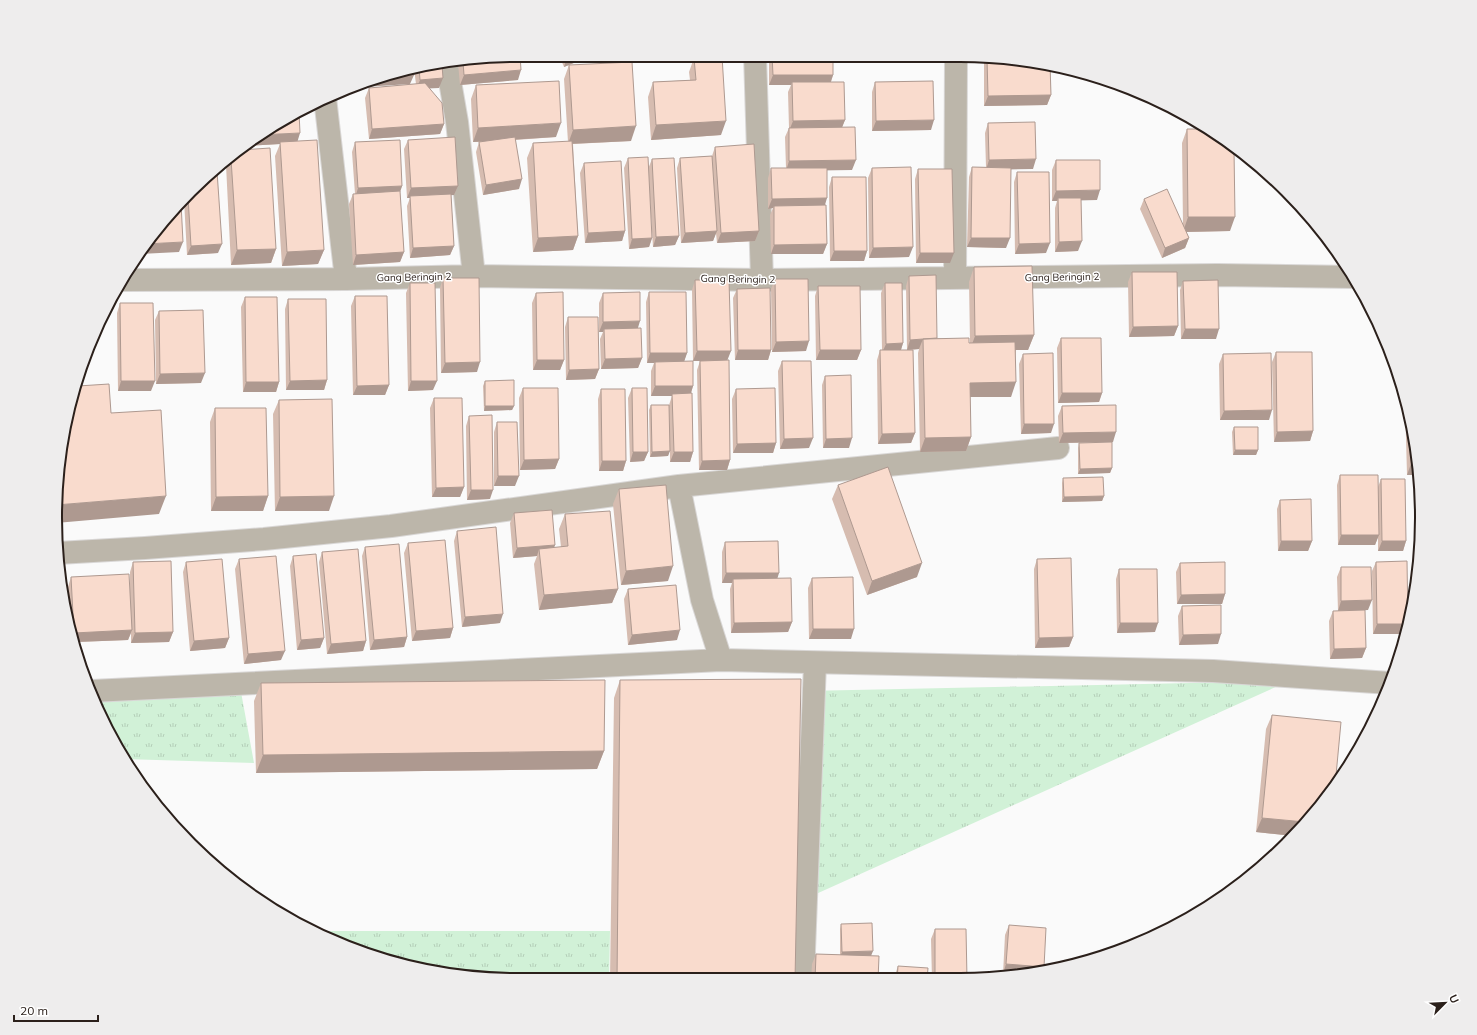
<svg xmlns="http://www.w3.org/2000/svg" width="1477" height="1035" viewBox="0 0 1477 1035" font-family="Mulish,sans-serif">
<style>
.grass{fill:url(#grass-tufts)}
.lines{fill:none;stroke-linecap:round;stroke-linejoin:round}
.street-casing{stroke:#d9d7d6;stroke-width:24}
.street{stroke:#bcb6aa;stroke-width:22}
.wall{fill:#d6bcb0}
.shaded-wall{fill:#ae9990}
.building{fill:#f9dbcd;stroke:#ae9990}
.labels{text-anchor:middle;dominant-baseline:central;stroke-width:3;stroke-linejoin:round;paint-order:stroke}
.street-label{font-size:10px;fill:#2b201b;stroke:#fff}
.rim{fill:none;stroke:#2b201b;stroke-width:2}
</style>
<defs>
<pattern id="grass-tufts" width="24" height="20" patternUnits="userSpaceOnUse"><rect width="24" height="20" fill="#d1f1d7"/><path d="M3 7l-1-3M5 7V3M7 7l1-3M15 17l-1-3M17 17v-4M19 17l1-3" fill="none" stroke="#b4ceb8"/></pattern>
</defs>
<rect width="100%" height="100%" fill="#fafafa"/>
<path class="grass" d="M1289,681L796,903L805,691Z
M241,692L254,763L124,759L103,722L93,694Z
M314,931H610L609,980H518L427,971L340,945Z"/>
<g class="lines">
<g class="street-casing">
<path id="street" d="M755,55L762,280
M447,64L457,122L474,276
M325,98L346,279
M955,278L956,55
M123,280L346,279L474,276L762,280L1217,275L1353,277
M679,486L702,600L721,660
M58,553L145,548L264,539L391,526L679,486L1058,448
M92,691L721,660L1213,671L1390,683
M805,980L804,951L815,663"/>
</g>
<use href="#street" class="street"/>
</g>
<path class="wall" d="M518,55V80L460,85L458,63Z
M559,55H593L564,67Z
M769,55H833V75L831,82L845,120L842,127L852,170H827L825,205L827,244L823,254H771L770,215L773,208L768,209V178L771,168H786L785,137L789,128L788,92L791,85H769Z
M984,57L1050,64L1051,95L1047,105L984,106Z
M694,58L721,135L651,140L648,97L653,82L690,80L689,72Z
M442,65L439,88H429L444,124L440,134L369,139L365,98L369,88L416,84L414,69Z
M569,65L631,141L573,144L578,236L573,250L533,252L527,158L533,143L568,142L564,79Z
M875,82L931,130L872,131V92Z
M476,85L556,137L515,140L519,189L483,195L476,152L479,142H482H473L471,99Z
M988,123L1033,169H1011L1006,248L967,247L969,177L972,167H986L985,133Z
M1187,129L1230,231L1186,232L1189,238L1185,248L1162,258L1140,209L1144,199L1183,225L1182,143Z
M261,133L297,141L324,250L318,264L282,266L275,156L280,144L246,146Z
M408,140L458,186L454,195H451L454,246L450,255L410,258L407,206L410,198H407L404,149Z
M355,142L402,186L400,192L404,252L400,262L353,265L349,204L353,194H355L352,152Z
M715,147L759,231L755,241L717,243L716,233L713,241L681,243L677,168L680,158L712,156Z
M241,150L276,249L271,263L231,265L226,165V163Z
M628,158L652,238L649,247L629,249L624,168Z
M652,159L679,236L675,245L653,247L648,169Z
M1056,160L1097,200H1081L1078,251L1055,252V208L1057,201H1052V170Z
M584,163L625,231L622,241L585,243L580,173Z
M872,168L909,257L869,258L868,178Z
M918,169L950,263H916L915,179Z
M217,171L218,253L187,255L184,200Z
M1017,172L1046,253L1015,254L1014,182Z
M832,177L867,251L864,261H830L829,187Z
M974,267L1034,335L1028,350H1016L1011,397H970L971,437L966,451L920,452L918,353L919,349L907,350L906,286L909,276L937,338L970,343L969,282Z
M1132,272L1178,326L1174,336L1129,337L1128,282Z
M443,278L477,372L441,373L440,288Z
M775,279L806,351L772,352L771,289Z
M695,280L727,360L730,460L727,470H699L697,370L700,361H693L692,290Z
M1183,281L1216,339H1181L1180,290Z
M410,283L433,390L408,391L406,293Z
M885,283L903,343L901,350L915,433L911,443L878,444L877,360L880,350H882L881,293Z
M818,286L861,350L857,360H816L815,296Z
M737,289L771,350L768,360H735L733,298Z
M649,292L687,353L684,361L693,386L691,393L693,452L690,462H670V446L668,456L650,457L649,410L651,405H669L672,396H651V371L654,363H647L646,302Z
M536,293L564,360L560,370H533L532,303Z
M603,293L638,328L642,358L638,368L601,369L600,339L603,332H599V303Z
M355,296L389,385L385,395H353L351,306Z
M245,297L279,382L276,392H243L241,307Z
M288,299L327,380L324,390H286L285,309Z
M120,303L151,391H118L117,313Z
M159,311L201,383L156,384L155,320Z
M568,317L599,369L595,379L566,380L565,327Z
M1061,338L1102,393L1099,402L1058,403L1057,348Z
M1276,352L1313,431L1310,441L1274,442L1272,362Z
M1023,354L1051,433L1021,434L1019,364Z
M1223,354L1269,420H1220L1219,364Z
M782,361L809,448L780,449L778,371Z
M825,376L849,448H823L822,385Z
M485,381L514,406L512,410L484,411L483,386Z
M523,388L559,459L555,469L520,470L519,398Z
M632,388L648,452L644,461L630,462L628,398Z
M601,389L626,461L623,471H599L598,399Z
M736,389L776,443L773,453H733L732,399Z
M434,398L464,487L460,497H432L430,408Z
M279,400L329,511H275L273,414Z
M1405,401L1413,428L1418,475H1407Z
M1062,406L1113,442L1059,443L1058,416Z
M215,408L268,496L263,511H211L210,422Z
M469,416L490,499L467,500L466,426Z
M497,422L515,486H494V432Z
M1234,427L1258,450L1256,455H1233L1232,432Z
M1079,443L1112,468L1110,473L1078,474V448Z
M1340,475L1378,487L1381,479L1406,541L1403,551H1378V537L1375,545H1338L1337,485Z
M1063,478L1104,496L1102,501L1062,502V483Z
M838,485L917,577L867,595L832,499Z
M619,489L668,581L621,585L613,504Z
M1280,500L1312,541L1308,551H1278L1277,509Z
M1420,502L1422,517H1421Z
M514,513L555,545L554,548L561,547L559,529L565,514L618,589L612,603L539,610L534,564L537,556L513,558L510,523Z
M457,531L500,623L462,627L454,541Z
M725,542L777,578L792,622L788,632L731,633L730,589L732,583H722V552Z
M408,543L453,628L450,638L412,641L404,553Z
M365,547L407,637L404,647L370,650L362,556Z
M322,552L366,641L363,651L327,654L319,562Z
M293,556L324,638L320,648L297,650L290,566Z
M239,559L281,660L244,664L235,569Z
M1037,559L1073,637L1069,647L1035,648L1034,569Z
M133,562L173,632L169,642L131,643V633L128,640L76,642L70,625L68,587L71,577L130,603V572Z
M186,562L229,638L225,648L190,651L183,572Z
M1376,562L1405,634H1373L1372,571Z
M1180,563L1225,594L1222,604H1177L1176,572Z
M1341,567L1368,610L1338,611L1337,577Z
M1119,569L1155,632L1117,633L1116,579Z
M812,578L851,639H809L808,588Z
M628,589L677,640L628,645L624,599Z
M1182,606L1218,644L1179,645L1178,616Z
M1333,611L1366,648L1362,658L1330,659L1329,621Z
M620,680L795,980H610L614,698Z
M261,683L604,751L597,769L256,773L254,701Z
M1272,715L1335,786L1294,836L1256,832L1266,729Z
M841,924L871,956H866L878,980H811L812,964L816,954L840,955V929Z
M1009,925L1044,967L1042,972L1014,975L1003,974L1005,935Z
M935,929L960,980H932L931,939Z
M898,966L927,980H894L895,975Z"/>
<path class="shaded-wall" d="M573,55H593L564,67L567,57Z
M521,70L518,80L460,85L464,75Z
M414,75L410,84L348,88L381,76Z
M773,75H833L830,84L792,82L791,85H769Z
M443,78L439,88L416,89L420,80Z
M1051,95L1047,105L984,106L988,96Z
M845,120L841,130L789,131L793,121Z
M934,120L931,130L872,131L876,121Z
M726,121L721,135L651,140L656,125Z
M561,123L556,137L473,142L478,128Z
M444,124L440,134L369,139L372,129Z
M636,126L631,141L568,144L573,130Z
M300,133L297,143L280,142V144L246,146L258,135Z
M1036,159L1033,169L986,170L989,160Z
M856,160L852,170L786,171L789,161Z
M522,179L519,189L483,195L486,185Z
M402,186L399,195L355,198L358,188Z
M458,186L454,195L411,198L410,196V198H407L411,188Z
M1100,190L1097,200L1058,201V198L1057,201H1052L1056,191Z
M827,198L824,208L774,206L773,208L768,209L772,199Z
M1188,217H1235L1230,231L1183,232Z
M625,231L622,241L585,243L588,233Z
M717,231L713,241L681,243L685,233Z
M759,231L755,241L717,243L721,233Z
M578,236L573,250L533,252L538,238Z
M679,236L675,245L653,247L656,237Z
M652,238L649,247L629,249L632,239Z
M971,238H1010L1006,248L967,247Z
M1189,238L1185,248L1162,258L1165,248Z
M1082,241L1078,251L1055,252L1059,242Z
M183,242L179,252L140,254L142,248L145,244Z
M1050,243L1046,253L1015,254L1019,244Z
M222,244L218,253L187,255L191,246Z
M827,244L823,254H771L774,245Z
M454,246L450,255L410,258L413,248Z
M913,247L909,257L869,258L873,248Z
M276,249L271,263L231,265L237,250Z
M324,250L318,264L282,266L287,252Z
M834,251H867L864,261H830Z
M404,252L400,262L353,265L356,255Z
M920,253H954L950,263H916Z
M640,321L637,331L604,329L603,332H599L603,322Z
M1178,326L1174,336L1129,337L1133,327Z
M1185,329H1219L1216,339H1181Z
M1034,335L1028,350H970L975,336Z
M923,339L919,349L907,350L910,340Z
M809,341L806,351L772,352L776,342Z
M903,343L900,353H882L886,344Z
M738,350H771L768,360H735Z
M820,350H861L857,360H816Z
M697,351H731L727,361H693Z
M650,353H687L684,362H655L654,363H647Z
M642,358L638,368L601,369L605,359Z
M537,360H564L560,370H533Z
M480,362L477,372L441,373L445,363Z
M599,369L595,379L566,380L569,370Z
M205,373L201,383L156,384L160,374Z
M327,380L324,390H286L290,381Z
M121,381H155L151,391H118Z
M411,381H437L433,390L408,391Z
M246,382H279L276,392H243Z
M1016,382L1011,397H965L970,383Z
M389,385L385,395H353L357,386Z
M655,386H693L690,396L672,394V396H651Z
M1062,393H1102L1099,402L1058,403Z
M485,406H514L512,410L484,411Z
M1272,410L1269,420H1220L1224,411Z
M1024,424H1054L1051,433L1021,434Z
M1313,431L1310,441L1274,442L1277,432Z
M1116,432L1113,442L1059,443L1063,433Z
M915,433L911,443L878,444L882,434Z
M971,437L966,451L920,452L925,438Z
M813,438L809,448L780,449L784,439Z
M852,438L849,448H823L826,439Z
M776,443L773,453H733L737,444Z
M1235,450H1258L1256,455H1233Z
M670,451L668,456L650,457L652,452Z
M633,452H648L644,461L630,462Z
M674,452H693L690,462H670Z
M559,459L555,469L520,470L524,460Z
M730,460L727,470H699L702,461Z
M602,461H626L623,471H599Z
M1412,461H1416L1418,475H1407Z
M1112,468L1110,473L1078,474L1080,469Z
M498,476H519L515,486H494Z
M464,487L460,497H432L436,488Z
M471,490H493L490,499L467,500Z
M166,496L159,514L56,523L55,518L56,505Z
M268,496L263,511H211L216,497Z
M334,496L329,511H275L280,497Z
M1104,496L1102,501L1062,502L1064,497Z
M1341,535H1379L1375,545H1338Z
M1281,541H1312L1308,551H1278Z
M1382,541H1406L1403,551H1378Z
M555,545L551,554L539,549L537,556L513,558L517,548Z
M922,563L917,577L867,595L872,581Z
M673,566L668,581L621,585L626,571Z
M726,573H779L776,583L733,579L732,583H722Z
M618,589L612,603L539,610L544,595Z
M1225,594L1222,604H1177L1181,595Z
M1372,600L1368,610L1338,611L1341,601Z
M503,614L500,623L462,627L465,617Z
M792,622L788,632L731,633L734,623Z
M1120,623H1158L1155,632L1117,633Z
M1377,624H1408L1405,634H1373Z
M453,628L450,638L412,641L416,631Z
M813,629H854L851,639H809Z
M132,630L128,640L76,642L73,635L74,633Z
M680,630L677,640L628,645L632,635Z
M173,632L169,642L131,643L135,633Z
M1221,634L1218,644L1179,645L1183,635Z
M407,637L404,647L370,650L374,640Z
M1073,637L1069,647L1035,648L1039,638Z
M229,638L225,648L190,651L194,641Z
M324,638L320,648L297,650L301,640Z
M366,641L363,651L327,654L331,644Z
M1366,648L1362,658L1330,659L1334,649Z
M285,651L281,660L244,664L248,654Z
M604,751L597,769L256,773L263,755Z
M1262,818L1305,822L1294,836L1256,832Z
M873,951L871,956L840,957L842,952Z
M1006,964L1044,967L1042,972L1014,975L1003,974Z"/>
<path class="building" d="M518,55H520L521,70L464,75L463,62Z
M566,55H573L567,57Z
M772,55H833V75H773Z
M722,56L726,121L656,125L653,82L696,80L694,58Z
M987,58L1050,64L1051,95L988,96Z
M632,62L636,126L573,130L569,65Z
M442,65L443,78L420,80L419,68Z
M413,69L414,75L381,76L398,71Z
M559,81L561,123L478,128L476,85Z
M933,81L934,120L876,121L875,82Z
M792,82H844L845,120L793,121Z
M425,83L442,103L444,124L372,129L369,88Z
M299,112L300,133L258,135L261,133Z
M1035,122L1036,159L989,160L988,123Z
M855,127L856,160L789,161V128Z
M1187,129H1206L1234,150L1235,217H1188Z
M455,137L458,186L411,188L408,140Z
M515,137L522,179L486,185L479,142Z
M317,140L324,250L287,252L280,142Z
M400,140L402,186L358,188L355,142Z
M572,141L578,236L538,238L533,143Z
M754,144L759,231L721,233L715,147Z
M270,148L276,249L237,250L231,159L241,150Z
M712,156L717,231L685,233L680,158Z
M648,157L652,238L632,239L628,158Z
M674,158L679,236L656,237L652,159Z
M1056,160H1100V190L1056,191Z
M621,161L625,231L588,233L584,163Z
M911,167L913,247L873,248L872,168Z
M972,167L1011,168L1010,238H971Z
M771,168H827V198L772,199Z
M918,169H952L954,253H920Z
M217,171L222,244L191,246L188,197Z
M1017,172H1049L1050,243L1019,244Z
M832,177H866L867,251H834Z
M1167,189L1189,238L1165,248L1144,199Z
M400,191L404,252L356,255L353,194Z
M451,194L454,246L413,248L410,196Z
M1058,198H1081L1082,241L1059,242Z
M181,203L183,242L145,244L170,213Z
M826,205L827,244L774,245V206Z
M1032,266L1034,335L975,336L974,267Z
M1132,272H1177L1178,326L1133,327Z
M936,275L937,338L923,339L910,340L909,276Z
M443,278H479L480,362L445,363Z
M775,279H808L809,341L776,342Z
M695,280H729L731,351H697Z
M1218,280L1219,329H1185L1183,281Z
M410,283H435L437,381H411Z
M885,283H902L903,343L886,344Z
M818,286H860L861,350H820Z
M770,288L771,350H738L737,289Z
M563,292L564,360H537L536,293Z
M640,292V321L603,322V293Z
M649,292H686L687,353H650Z
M355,296H387L389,385L357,386Z
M245,297H277L279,382H246Z
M288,299H326L327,380L290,381Z
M120,303H153L155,381H121Z
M203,310L205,373L160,374L159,311Z
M568,317H598L599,369L569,370Z
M641,328L642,358L605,359L604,329Z
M969,338V343L1015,342L1016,382L970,383L971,437L925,438L923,339Z
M1061,338H1101L1102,393H1062Z
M880,350H913L915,433L882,434Z
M1276,352H1312L1313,431L1277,432Z
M1053,353L1054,424H1024L1023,354Z
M1271,353L1272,410L1224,411L1223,354Z
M729,360L730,460L702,461L700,361Z
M693,361V386H655V362Z
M782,361H811L813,438L784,439Z
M851,375L852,438L826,439L825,376Z
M514,380V406H485V381Z
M109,384L111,413L161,410L166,496L56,505L59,457L78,386Z
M523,388H558L559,459L524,460Z
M632,388H647L648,452H633Z
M775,388L776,443L737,444L736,389Z
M601,389H625L626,461H602Z
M692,393L693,452H674L672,394Z
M434,398H462L464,487L436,488Z
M332,399L334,496L280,497L279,400Z
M651,405H669L670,451L652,452Z
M1116,405V432L1063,433L1062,406Z
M215,408H266L268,496L216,497Z
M492,415L493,490H471L469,416Z
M1411,420L1413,428L1416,461H1412Z
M497,422H517L519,476H498Z
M1234,427H1258V450H1235Z
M1112,442V468L1080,469L1079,443Z
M888,467L922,563L872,581L838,485Z
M1340,475H1378L1379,535H1341Z
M1103,477L1104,496L1064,497L1063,478Z
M1381,479H1405L1406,541H1382Z
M666,485L673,566L626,571L619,489Z
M1311,499L1312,541H1281L1280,500Z
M552,510L555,545L517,548L514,513Z
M610,511L618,589L544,595L539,549L568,546L565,514Z
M496,527L503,614L465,617L457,531Z
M445,540L453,628L416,631L408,543Z
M778,541L779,573H726L725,542Z
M399,544L407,637L374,640L365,547Z
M358,549L366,641L331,644L322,552Z
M316,554L324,638L301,640L293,556Z
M276,556L285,651L248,654L239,559Z
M1071,558L1073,637L1039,638L1037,559Z
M222,559L229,638L194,641L186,562Z
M171,561L173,632L135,633L133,562Z
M1407,561L1408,624H1377L1376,562Z
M1225,562V594L1181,595L1180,563Z
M1341,567H1371L1372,600L1341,601Z
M1119,569H1157L1158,623H1120Z
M129,574L132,630L74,633L71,577Z
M853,577L854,629H813L812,578Z
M791,578L792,622L734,623L733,579Z
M676,585L680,630L632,635L628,589Z
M1221,605V634L1183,635L1182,606Z
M1365,610L1366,648L1334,649L1333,611Z
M801,679L795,980H617L620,680Z
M605,680L604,751L263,755L261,683Z
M1272,715L1341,722L1335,786L1305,822L1262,818Z
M872,923L873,951L842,952L841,924Z
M1009,925L1046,928L1044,967L1006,964Z
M935,929H966L967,979L960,980H935Z
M816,954L879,956L878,980H815Z
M898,966L928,968L927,980H897Z"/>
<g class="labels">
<g class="street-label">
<text transform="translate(414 277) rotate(-1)">Gang Beringin 2</text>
<text transform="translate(1062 277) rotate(-1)">Gang Beringin 2</text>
<text transform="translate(738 279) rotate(1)">Gang Beringin 2</text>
</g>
</g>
<path d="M0 0H1477V1035H0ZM517 62H960A455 455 0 0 1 1415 517V518A455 455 0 0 1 960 973H517A455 455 0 0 1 62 518V517A455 455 0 0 1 517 62Z" fill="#eeeded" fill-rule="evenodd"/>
<path class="rim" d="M517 62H960A455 455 0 0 1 1415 517V518A455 455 0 0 1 960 973H517A455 455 0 0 1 62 518V517A455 455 0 0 1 517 62Z"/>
<g transform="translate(1445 1003) rotate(66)" stroke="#ffffff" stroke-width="3" paint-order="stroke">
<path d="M0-3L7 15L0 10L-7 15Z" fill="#2b201b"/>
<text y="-6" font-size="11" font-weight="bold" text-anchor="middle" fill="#2b201b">U</text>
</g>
<path d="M14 1015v6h84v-6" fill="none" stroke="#2b201b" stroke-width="2"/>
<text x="20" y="1015" font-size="12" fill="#2b201b" stroke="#ffffff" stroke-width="3" paint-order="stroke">20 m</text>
</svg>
